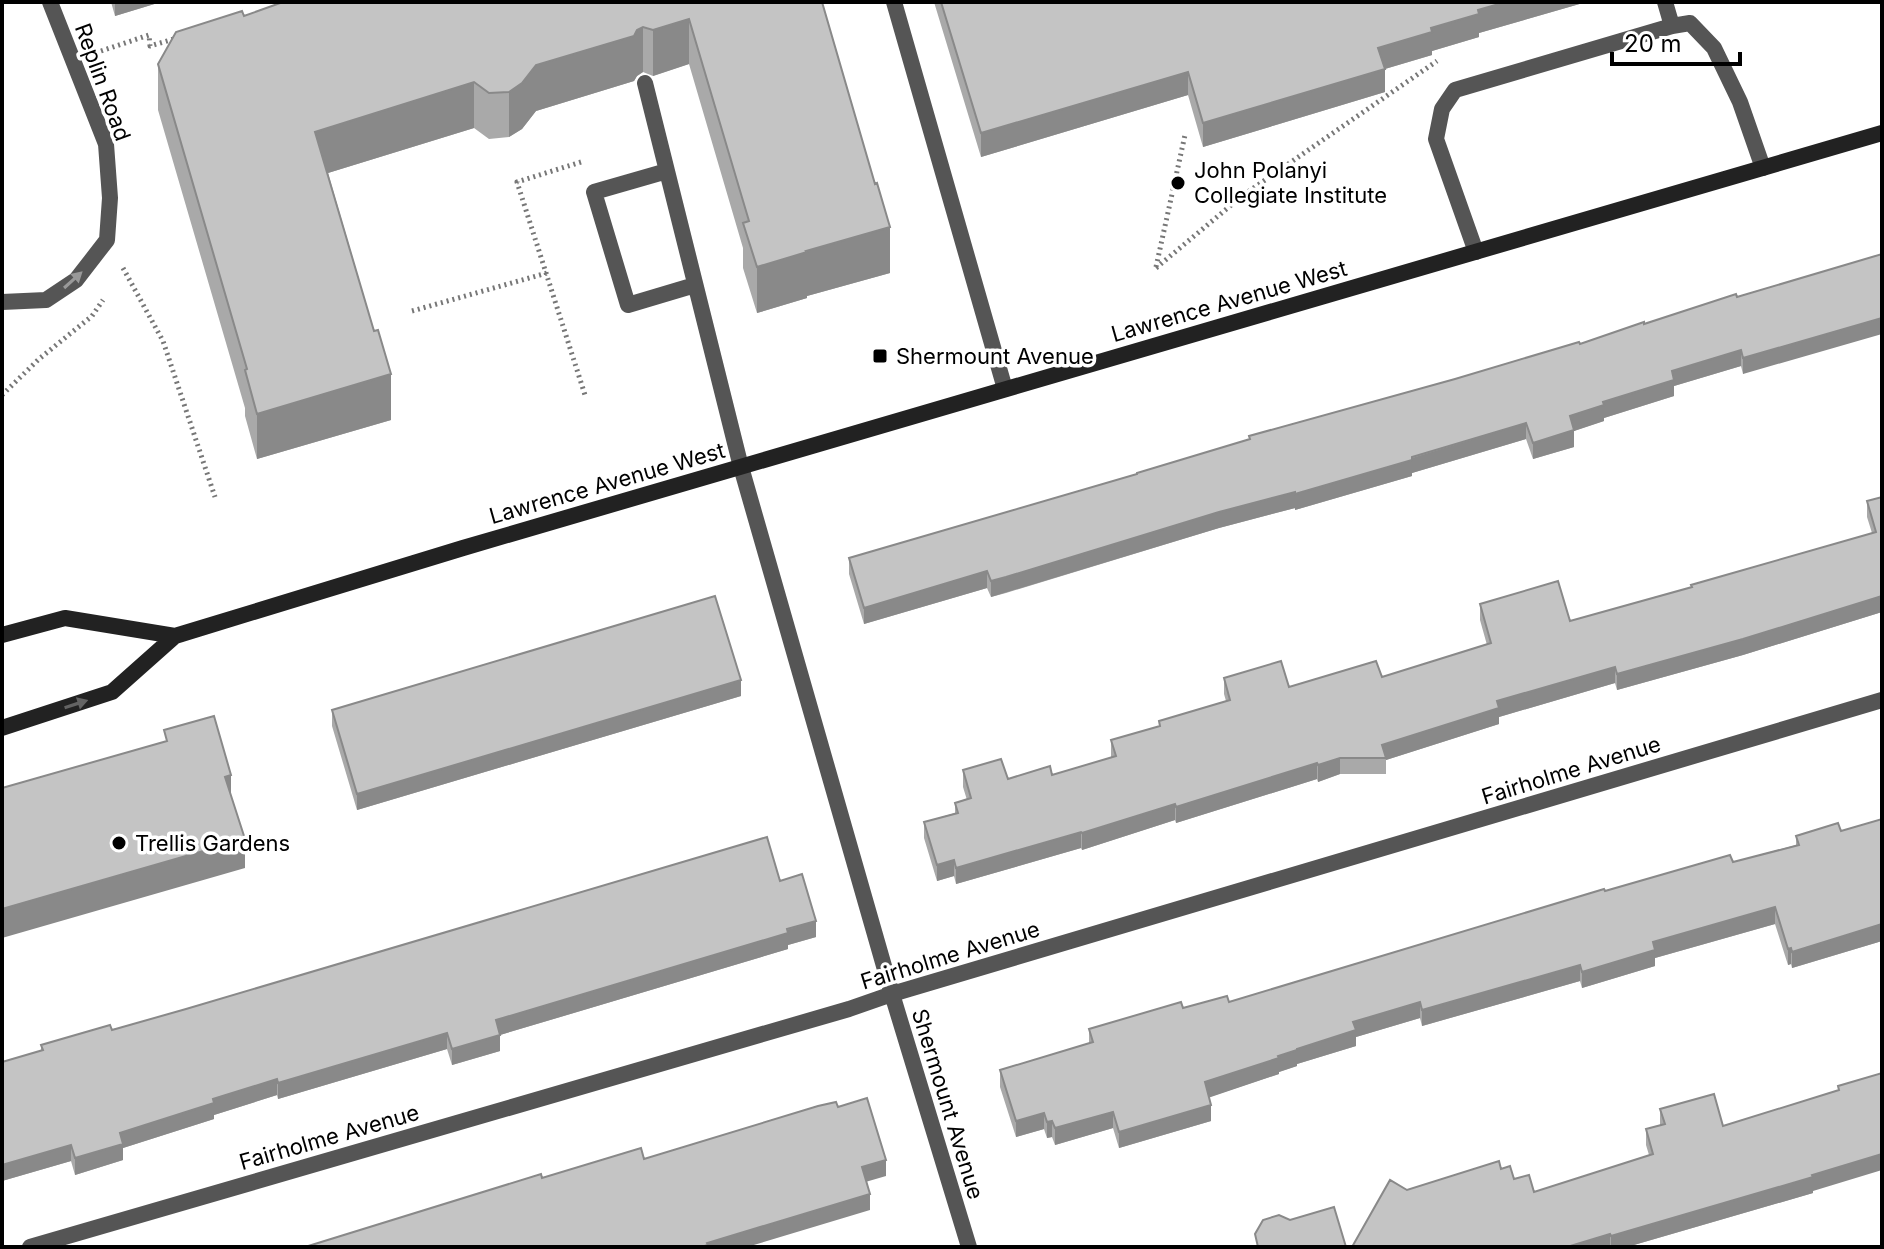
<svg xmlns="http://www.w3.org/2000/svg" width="1884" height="1249" viewBox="0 0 1884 1249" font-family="Inter,sans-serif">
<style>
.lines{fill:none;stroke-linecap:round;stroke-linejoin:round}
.path{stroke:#777;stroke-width:5;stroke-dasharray:2 4;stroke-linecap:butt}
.service{stroke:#555;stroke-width:16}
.minor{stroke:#555;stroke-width:16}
.secondary{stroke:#222;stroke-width:16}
.wall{fill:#a9a9a9}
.shaded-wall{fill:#898989}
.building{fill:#c4c4c4;stroke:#898989;stroke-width:2}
.oneway{fill:#999}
.oneway2{fill:#646464}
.poi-dot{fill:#000;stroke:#fff;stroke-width:3}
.labels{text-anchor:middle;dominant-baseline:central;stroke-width:7;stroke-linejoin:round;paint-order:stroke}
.street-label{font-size:22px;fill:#000;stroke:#fff}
.poi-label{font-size:22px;fill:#000;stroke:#fff;text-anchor:start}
</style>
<rect width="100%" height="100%" fill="#fff"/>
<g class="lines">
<path class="path" d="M101,51L149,35L150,46L177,38
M581,162L517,182L585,395
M1156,267L1185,135
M123,268L163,341L215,497
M1156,268L1242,196L1437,61
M412,311L547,273
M2,395L39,359L92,316L103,300"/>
<path class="service" d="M894,2L1005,389
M1665,2L1672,26
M645,83L741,467
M667,171L594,192L628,305L695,285
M1476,252L1436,139L1442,109L1455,90L1672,26L1690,23L1714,48L1740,102L1763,168"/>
<path class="minor" d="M2,302L46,300L76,280L107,240L110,198L106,144L50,2
M741,467L892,994L969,1247
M30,1247L849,1009L892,994L1882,700"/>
<path class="secondary" d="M2,635L65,618L175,636L463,548L1882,133
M2,728L112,692L175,636"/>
</g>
<path class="wall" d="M111,2H161L115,16Z
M822,2L890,273L807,296V298L757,313L743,268V248L689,64L653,76L643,72L637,76L634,81L536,111L522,129L509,137L489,139L474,128L328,173L374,331L391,420L257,459L245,416V408L158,110V64L244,16Z
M934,2H1583V3L1479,33V37L1432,51V55L1385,69V92L1203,147L1188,95L981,157Z
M1882,254L1743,374L1741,366L1674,386V396L1604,418V421L1574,431V447L1533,459L1526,439L1412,473V476L1295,510V508L1219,528L1006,593L991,597L987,588L864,624L849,574V558L1137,474L1249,439V436L1580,344L1644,324Z
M1882,497V612L1743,655L1617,690L1615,683L1499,717V724L1386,760V774H1340L1318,782L1317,779L1176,823L1175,820L1082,850L1081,848L956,884L954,876L937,881L924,838V822L955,813V803L967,800L963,787V770L1008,779L1052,775L1111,758V740L1159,726V721L1226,701L1224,694V678L1289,687L1382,677L1487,645L1480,620V604L1570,621L1691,588V585L1872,533L1867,517V501Z
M741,696L357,810L332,726V710Z
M1882,819V941L1792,968L1791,964L1788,965L1775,924L1655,958V966L1582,988L1580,981L1422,1026L1420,1018L1356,1037V1046L1297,1064V1066L1279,1072V1074L1209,1097L1211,1121L1119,1148L1113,1128L1055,1145L1052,1137L1047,1138L1044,1129L1016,1137L1000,1087V1070L1089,1044V1029L1183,1008L1229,1002L1605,891L1733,862L1796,845V836L1841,831Z
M780,881L816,937L788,945V949L500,1035V1051L452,1065L447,1049L278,1099L277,1095L214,1115V1119L123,1148V1160L75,1175L71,1161L2,1181V1062L41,1051V1045Z
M1882,1073L1813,1191V1193L1627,1247H1352L1407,1190L1501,1169L1534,1192L1649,1155L1646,1145V1129L1660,1125V1109L1723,1126L1838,1091V1086Z"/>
<path class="shaded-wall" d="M115,2H161L115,16Z
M1506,2L1583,3L1479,33V37L1432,51V55L1378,71V48L1478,10Z
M689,19V64L653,76V30Z
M643,27V72L637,76L634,81L536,111L522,129L509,137V92L536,65L637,30Z
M1385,69V92L1203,147V123Z
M1188,72V95L981,157V133Z
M474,82V128L315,177V132Z
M890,227V273L807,296V298L757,313V267L806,251Z
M1882,318V334L1743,374V358Z
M1741,350V366L1674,386V396L1604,418V421L1574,431V447L1533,459V443L1570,416L1672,371Z
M391,374V420L257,459V414Z
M1526,423V439L1412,473V476L1295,510V494Z
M1295,492V508L1219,528L991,597V581L1219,512Z
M987,571V588L864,624V608Z
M1882,596V612L1743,655L1617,690V674Z
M1615,667V683L1499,717V724L1386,760L1382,745L1497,701Z
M741,680V696L357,810V794Z
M1340,758V774L1318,782V765Z
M1317,763V779L1176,823V807Z
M231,775V804L225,777Z
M1175,804V820L1082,850V833Z
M1081,832V848L956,884V868Z
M245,839V868L2,938V909Z
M954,860V876L937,881V865Z
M1775,907V924L1655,958V966L1582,988V972L1653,942Z
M816,921V937L788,945V949L500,1035V1051L452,1065V1049L496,1020Z
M1882,924V941L1792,968V952Z
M1791,948V964L1788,965V949Z
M1580,965V981L1422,1026V1010Z
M1420,1002V1018L1356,1037V1046L1297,1064V1066L1279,1072V1074L1205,1099V1082L1297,1049L1353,1022Z
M447,1033V1049L278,1099V1083Z
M277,1079V1095L214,1115V1119L123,1148V1160L75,1175V1158L120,1133L213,1099Z
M1211,1105V1121L1119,1148V1132Z
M1113,1112V1128L1055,1145V1128Z
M1044,1113V1129L1016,1137V1121Z
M1052,1121V1137L1047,1138V1122Z
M71,1145V1161L2,1181V1165Z
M1882,1154V1170L1813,1191V1193L1627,1247H1611V1236Z
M886,1160V1176L862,1183V1167Z
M870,1194V1210L747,1247H701L707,1243Z
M1610,1234V1247H1567Z"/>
<path class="building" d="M283,2H822L875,184L877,183L890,227L806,251L807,252L757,267L743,223L749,221L689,19L653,30L643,27L637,30L634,36L536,65L522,83L509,92L489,93L474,82L315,132L374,331L378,330L391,374L257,414L245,370L247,369L158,64L176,32L242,11L244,16Z
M941,2H1506L1478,10L1479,14L1431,28L1432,32L1378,48L1385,69L1203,123L1188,72L981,133Z
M1882,254V318L1743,358L1741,350L1672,371L1674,380L1603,402L1604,405L1570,416L1574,430L1533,443L1526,423L1412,457V460L1295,494V492L1219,512L1006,577L991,581L987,571L864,608L849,558L1137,474V473L1250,439L1249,436L1455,379L1579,342L1580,344L1644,322V324L1736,294L1737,297Z
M1882,497V596L1743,639L1617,674L1615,667L1497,701L1499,708L1382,745L1386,758H1340L1318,765L1317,763L1176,807L1175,804L1082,833L1081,832L956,868L954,860L937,865L924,822L958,813L955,803L971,798L963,770L1001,759L1008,779L1050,766L1052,775L1116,756L1111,740L1160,726L1159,721L1230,700L1224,678L1281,661L1289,687L1376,661L1382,677L1491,643L1480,604L1558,581L1570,621L1692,587L1691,585L1876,532L1867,501Z
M715,596L741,680L357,794L332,710Z
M214,716L231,775L225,777L245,839L2,909V788L167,741L164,730Z
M1882,819V924L1792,952L1791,948L1788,949L1775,907L1653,942L1655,950L1582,972L1580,965L1422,1010L1420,1002L1353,1022L1356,1030L1297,1049V1050L1278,1056L1279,1058L1205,1082L1211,1105L1119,1132L1113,1112L1055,1128L1052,1121L1047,1122L1044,1113L1016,1121L1000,1070L1093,1042L1089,1029L1181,1002L1183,1008L1227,996L1229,1002L1604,889L1605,891L1730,855L1733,862L1799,845L1796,836L1838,823L1841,831Z
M767,837L780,881L802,874L816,921L787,929L788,933L496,1020L500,1035L452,1049L447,1033L278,1083L277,1079L213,1099L214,1103L120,1133L123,1144L75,1158L71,1145L2,1165V1062L43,1050L41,1045L110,1025L112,1030L186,1009Z
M1882,1073V1154L1812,1175L1813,1177L1611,1236L1610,1234L1567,1247H1352L1390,1180L1407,1190L1499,1161L1501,1169L1510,1166L1514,1179L1529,1175L1534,1192L1653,1154L1646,1129L1665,1124L1660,1109L1714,1094L1723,1126L1839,1090L1838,1086Z
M867,1098L886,1160L862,1167L870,1194L707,1243L708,1245L701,1247H305L541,1174L542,1178L641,1148L644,1159L818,1106L836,1102L838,1107Z
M1334,1207L1346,1247H1258L1255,1234L1263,1220L1279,1215L1290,1220Z"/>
<defs><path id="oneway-solid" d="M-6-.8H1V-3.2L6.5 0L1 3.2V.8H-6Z" transform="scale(2)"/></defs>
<use class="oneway" href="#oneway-solid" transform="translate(73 280) rotate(-42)"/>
<use class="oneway2" href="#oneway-solid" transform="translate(76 704) rotate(-18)"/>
<g class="poi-dot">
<circle cx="1178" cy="183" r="8"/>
<rect x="872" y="348" width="16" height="16" rx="4"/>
<circle cx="119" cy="843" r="8"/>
</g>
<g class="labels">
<g class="street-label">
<text transform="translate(103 82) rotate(70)">Replin Road</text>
<text transform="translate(1229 301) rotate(-16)">Lawrence Avenue West</text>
<text transform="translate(607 483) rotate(-16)">Lawrence Avenue West</text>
<text transform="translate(1571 770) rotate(-17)">Fairholme Avenue</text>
<text transform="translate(950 955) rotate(-17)">Fairholme Avenue</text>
<text transform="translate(948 1104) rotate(73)">Shermount Avenue</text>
<text transform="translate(329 1137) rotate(-16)">Fairholme Avenue</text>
</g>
<g class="poi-label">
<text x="1194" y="170">John Polanyi<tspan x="1194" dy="25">Collegiate Institute</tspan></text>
<text x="896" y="356">Shermount Avenue</text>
<text x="135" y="843">Trellis Gardens</text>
</g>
</g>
<rect width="1884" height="1249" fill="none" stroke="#000000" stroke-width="8"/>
<path d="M1612 52v12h128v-12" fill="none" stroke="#000000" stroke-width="4"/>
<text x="1624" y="52" font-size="24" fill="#000000" stroke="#ffffff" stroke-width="6" paint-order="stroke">20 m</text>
</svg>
